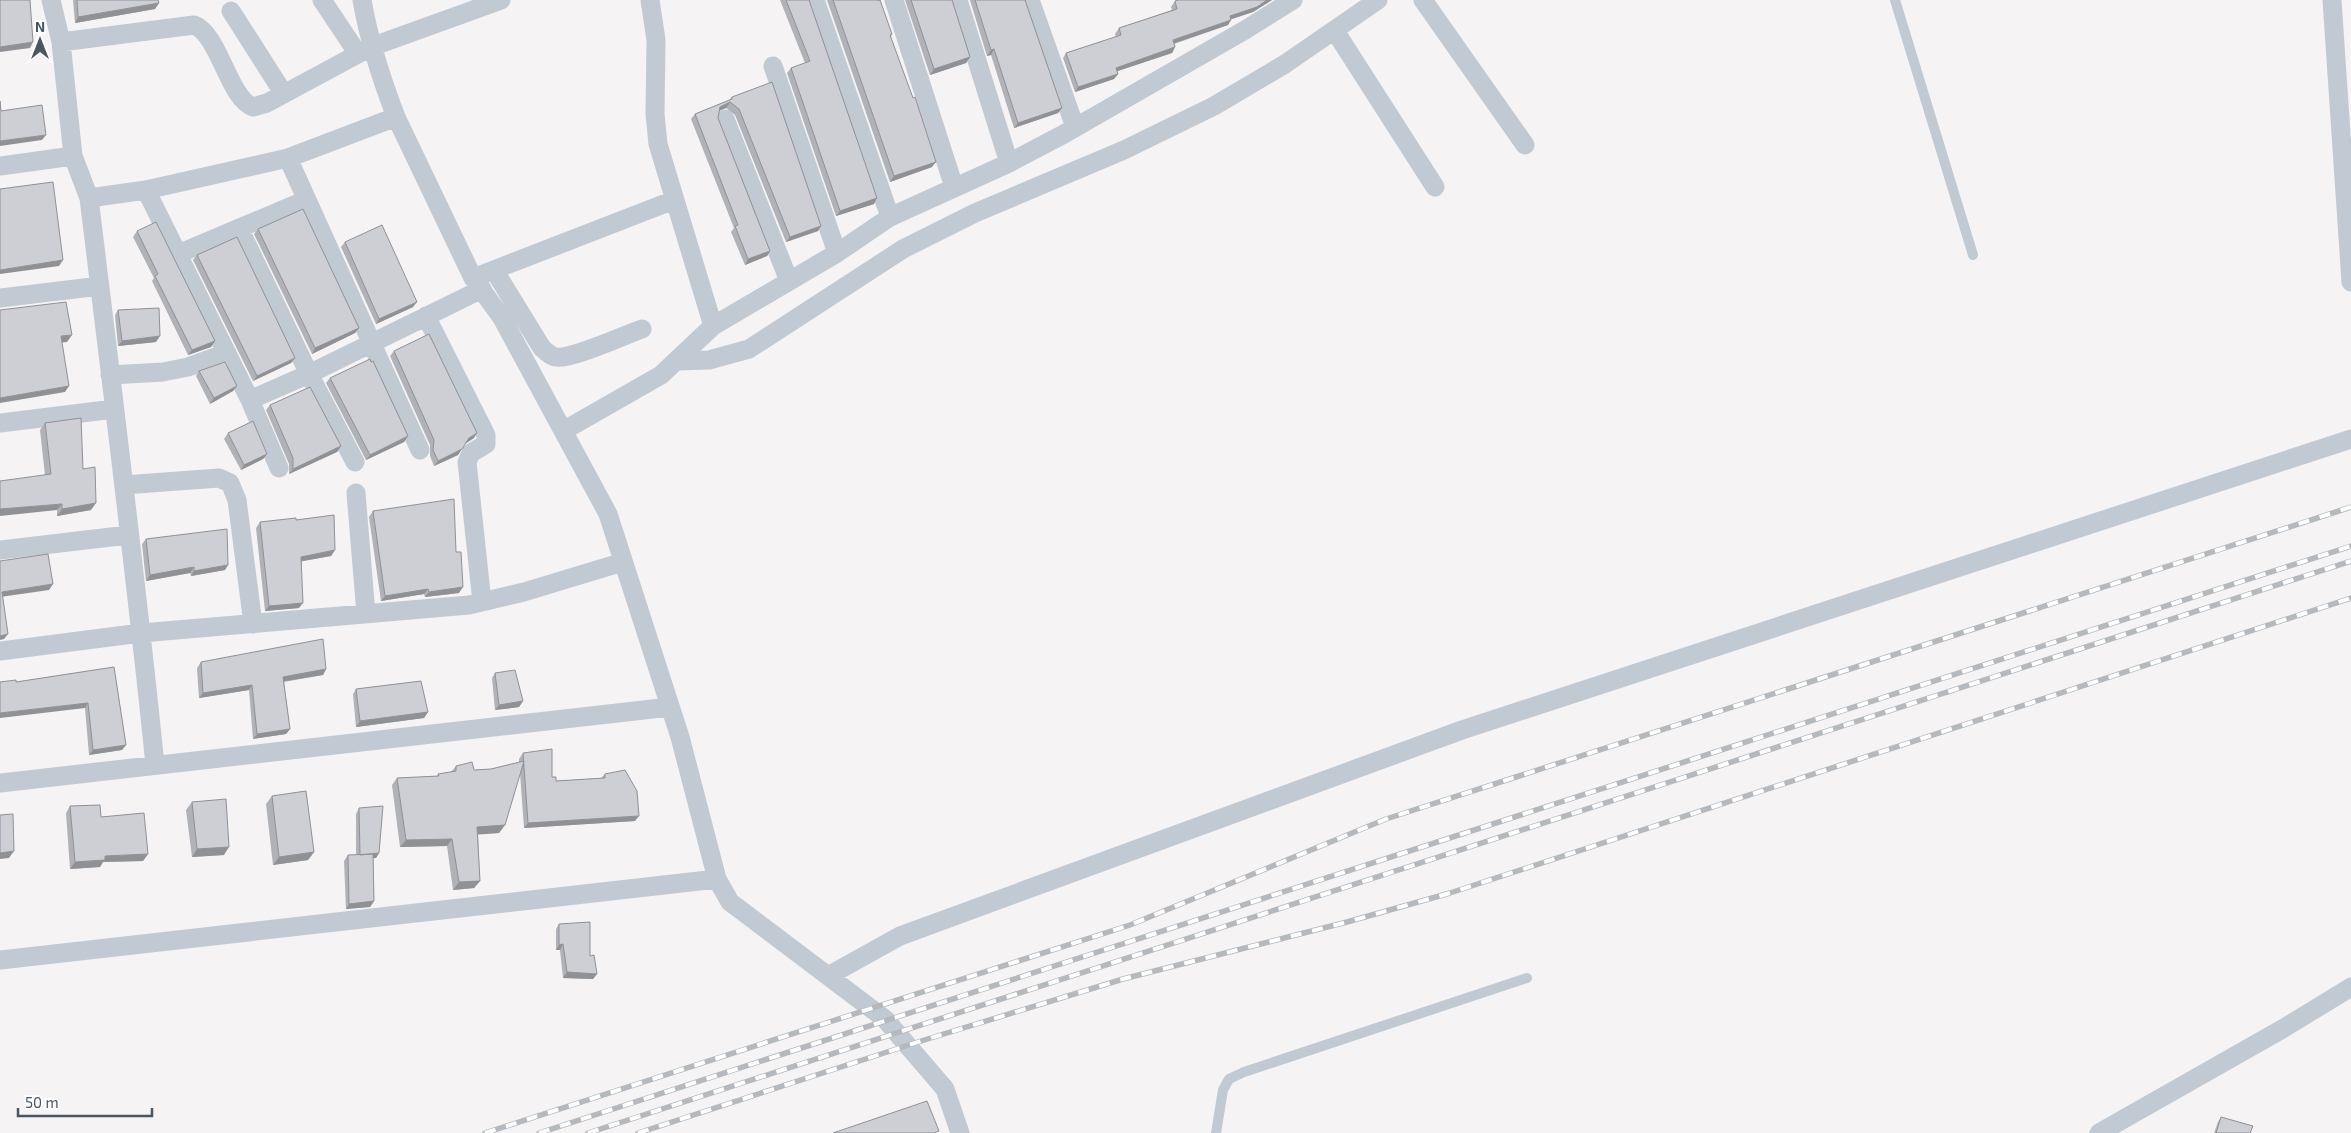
<svg xmlns="http://www.w3.org/2000/svg" width="2351" height="1133" viewBox="0 0 2351 1133" font-family="'Exo 2',sans-serif">
<style>
.lines{fill:none;stroke-linecap:round;stroke-linejoin:round}
.service{stroke:#c1cad2;stroke-width:10}
.minor{stroke:#c1cad2;stroke-width:19}
.rail-casing{stroke:#b5b8bd;stroke-width:5.5}
.rail{stroke:#fff;stroke-width:4;stroke-dasharray:11;stroke-linecap:butt}
.wall{fill:#b0b2b7}
.shaded-wall{fill:#909195}
.building{fill:#cdcfd5;stroke:#909195}
</style>
<rect width="100%" height="100%" fill="#f5f3f3"/>
<g class="lines">
<path class="service" d="M1895,0L1973,255
M1216,1133L1223,1090L1229,1079L1244,1072L1527,978"/>
<path class="minor" d="M51,0L61,42L73,156L89,198L146,190L288,158L396,117L473,278L502,318L608,514L680,737L717,879L730,902L885,1019L945,1089L960,1133
M322,0L358,54
M362,0C369,41 381,78 396,117
M650,0L656,40L655,114L658,144L713,326
M815,0L890,217
M894,0L954,187
M958,0L1009,163
M1030,0L1075,127
M1423,0L1525,145
M2332,0L2351,282
M231,11L284,94
M1335,31L1435,187
M61,42L194,25C219,34 229,99 253,107L267,103L371,47L501,0
M773,66L837,253
M725,119L789,281
M288,158L420,450
M0,166L73,156
M146,190L250,400L279,468
M89,198C112,387 136,576 155,765
M239,228L309,374L355,462
M178,254L306,200
M494,270L542,348C546,351 549,355 555,357C571,360 624,335 642,329
M473,278L674,200
M0,298L100,286
M426,316L486,435V444L471,453L467,462L482,602
M677,361L709,360L749,349L903,249L975,213L1124,150L1214,106L1285,64L1378,0
M110,375L163,372L188,367L227,353
M250,400L309,374L482,289
M0,423L114,409
M563,431L661,375L713,326L837,253L890,217L1009,163L1064,134L1245,30L1293,0
M124,485L219,478L230,483L237,500L253,624
M356,493L366,614
M0,550L128,535
M0,651L141,633L469,605L524,592L623,562
M0,783L670,707
M0,960L717,879
M828,976L900,936L1462,730L2351,439
M2099,1133L2284,1028L2351,987"/>
<g class="rail-casing">
<path id="rail" d="M485,1133L1130,925L1386,819L2351,507
M539,1133L2351,546
M588,1133L2351,561
M638,1133L921,1041L1123,979L1347,922L1450,893L2351,598"/>
</g>
<use href="#rail" class="rail"/>
</g>
<path class="wall" d="M73,0H158L159,3L155,9L75,23Z
M780,0H809L874,204L836,216L787,73L791,68L805,63Z
M827,0H878L892,34L891,37L932,167L890,182Z
M905,0H952L970,57L966,63L930,75Z
M970,0H1025L1062,108L1058,113L1014,128L991,55L987,56Z
M1178,0H1272L1253,12L1231,19L1228,25L1174,44L1175,47L1172,53L1117,71L1118,74L1114,79L1075,92L1063,58L1066,53L1116,37L1115,34L1119,28L1172,10L1171,7L1175,1Z
M732,97L821,226L818,231L786,242L735,115L726,108L719,111L718,118L770,251L767,256L745,265L731,232L734,228L691,119L695,114L729,100Z
M258,229L359,328L355,333L312,354L254,234Z
M137,231L215,341L211,347L188,355L152,281L154,278L133,237Z
M345,242L413,307L376,324L341,247Z
M197,255L295,358L291,363L253,381L193,260Z
M118,310L156,342L118,346L115,315Z
M394,351L474,438L465,443L458,455L434,466L430,456V445L390,356Z
M199,371L237,386L233,391L210,404L196,376Z
M330,378L408,436L404,442L366,460L326,383Z
M270,405L341,446L337,452L289,474V464L266,410Z
M45,423L83,469L91,510L57,516V510L45,475L40,430Z
M228,433L267,454L263,459L241,470L224,439Z
M373,511L456,552L459,593L425,597L424,594L381,601L369,517Z
M296,520L335,550L331,556L302,561L299,608L265,611L256,528L260,522Z
M146,539L228,565L225,570L191,576L190,573L146,581L142,544Z
M201,662L326,669L323,675L284,682L290,729L286,734L253,739L249,690L199,698L197,668Z
M114,667L126,745L122,750L89,755L85,708L16,682Z
M495,673L523,701L519,707L495,710L492,678Z
M356,689L428,712L424,718L356,727L353,694Z
M523,753L552,777L556,781L601,778L605,774L635,821L524,828L520,773L505,825L499,833L478,834L480,881L474,888L453,890L447,846L400,847L392,785L397,778L437,776L438,774L451,772L456,766L474,770L491,769L519,762V759Z
M272,796L314,852L308,860L273,865L266,804Z
M192,802L224,855L192,857L186,810Z
M70,806L101,817L148,854L143,861L103,862L100,867L70,869L66,813Z
M359,808L379,853L376,858H373L374,901L370,907L346,909L344,861L348,855H356V814Z
M559,924L590,956L597,974L593,979L563,978L560,950H556V929Z
M2221,1117L2250,1133H2214L2218,1122Z"/>
<path class="shaded-wall" d="M1267,0H1272L1253,12L1226,21L1230,16Z
M159,3L155,9L75,23L78,17Z
M1231,20L1228,25L1169,45L1173,40Z
M33,42L30,48L0,52V47Z
M1175,47L1172,53L1112,73L1116,68Z
M994,49L991,55L987,56L991,50Z
M970,57L966,63L930,75L934,69Z
M1118,74L1114,79L1075,92L1078,87Z
M730,102L726,108L716,112L720,107Z
M1062,108L1058,113L1014,128L1018,123Z
M46,135L42,140L0,146V141Z
M936,162L932,167L890,182L894,176Z
M877,198L874,204L836,216L840,211Z
M821,226L818,231L786,242L790,237Z
M770,251L767,256L745,265L748,259Z
M63,260L59,266L0,274V270Z
M417,302L413,307L376,324L379,319Z
M359,328L355,333L312,354L315,348Z
M72,335L67,342L57,343L61,336Z
M160,336L156,342L118,346L122,341Z
M215,341L211,347L188,355L192,350Z
M295,358L291,363L253,381L257,376Z
M69,386L65,392L0,403V398Z
M237,386L233,391L210,404L214,398Z
M477,433L474,438L465,444L469,438Z
M408,436L404,442L366,460L370,455Z
M341,446L337,452L289,474L293,469Z
M462,449L458,455L434,466L438,461Z
M267,454L263,459L241,470L244,465Z
M96,503L91,510L57,516L62,509Z
M62,504L57,510L0,516V509Z
M335,550L331,556L298,562L301,557Z
M228,565L225,570L191,576L194,571Z
M194,567L190,573L146,581L150,575Z
M53,584L49,590L0,597L2,592Z
M463,587L459,593L425,597L429,592Z
M428,589L424,594L381,601L385,596Z
M303,603L299,608L265,611L269,606Z
M8,634L4,639L0,640V636Z
M326,669L323,675L279,682L283,677Z
M252,685L249,690L199,698L203,693Z
M523,701L519,707L495,710L499,705Z
M88,703L85,708L0,718V713Z
M428,712L424,718L356,727L360,721Z
M290,729L286,734L253,739L257,734Z
M126,745L122,750L89,755L93,750Z
M639,816L635,821L524,828L528,823Z
M505,825L499,833L472,835L477,827Z
M452,839L447,846L400,847L406,840Z
M229,847L224,855L192,857L197,849Z
M14,851L9,858L0,859V853Z
M314,852L308,860L273,865L279,857Z
M379,853L376,858L356,860L360,855Z
M148,854L143,861L103,862L100,867L70,869L75,862L105,856Z
M480,881L474,888L453,890L459,882Z
M374,901L370,907L346,909L349,904Z
M563,944L560,950H556L559,945Z
M567,972L597,974L593,979L563,978Z"/>
<path class="building" d="M0,0H30L33,42L0,47Z
M77,0H158L159,3L78,17Z
M786,0H809L877,198L840,211L791,68L810,61Z
M833,0H878V1L880,0L892,34L890,35L913,98L915,97L936,162L894,176Z
M911,0H952L970,57L934,69Z
M975,0H1025L1062,108L1018,123L994,49L991,50Z
M1178,0H1267L1257,7L1230,16L1231,20L1173,40L1175,47L1116,68L1118,74L1078,87L1066,53L1121,35L1119,28L1177,9L1175,1Z
M772,82L821,226L790,237L739,109L730,102L720,107L718,118L770,251L748,259L735,226L738,225L695,114L732,99V97Z
M0,101L1,111L42,105L46,135L0,141Z
M53,182L63,260L0,270V189Z
M303,209L359,328L315,348L258,229Z
M156,222L215,341L192,350L155,276L158,274L137,231Z
M382,225L417,302L379,319L345,242Z
M237,237L295,358L257,376L197,255Z
M66,302L72,335L61,336L69,386L0,398V310Z
M159,308L160,336L122,341L118,310Z
M429,334L477,433L469,438L462,449L438,461L433,450L434,440L394,351Z
M370,359L371,362L373,361L408,436L370,455L330,378Z
M225,362L237,386L214,398L199,371Z
M310,387L341,446L293,469V458L270,405Z
M81,418L83,469L95,467L96,503L62,509V504L0,509V481L51,474L45,423Z
M253,421L267,454L244,465L228,433Z
M454,499L456,552H461L463,587L429,592L428,589L385,596L373,511Z
M334,515L335,550L301,557L303,603L269,606L260,522L296,518V520Z
M227,529L228,565L194,571V567L150,575L146,539Z
M48,554L53,584L2,592L8,634L0,636V561Z
M323,639L326,669L283,677L290,729L257,734L252,685L203,693L201,662Z
M114,667L126,745L93,750L88,703L0,713V682L16,680V682Z
M515,670L523,701L499,705L495,673Z
M421,681L428,712L360,721L356,689Z
M552,749V777H556V781L605,778V774L625,770L637,791L639,816L528,823L523,753Z
M524,761L505,825L477,827L480,881L459,882L452,839L406,840L397,778L439,776L438,774L456,771V766L472,762L474,770L491,769Z
M306,791L314,852L279,857L272,796Z
M226,799L229,847L197,849L192,802Z
M100,805L101,817L144,813L148,854L105,856V860L75,862L70,806Z
M383,806L379,853L360,855L359,808Z
M13,814L14,851L0,853V815Z
M373,854L374,901L349,904L348,855Z
M590,922V956L594,955L597,974L567,972L563,944L559,945V924Z
M927,1101L939,1131L934,1133H833Z
M2221,1117L2253,1126L2250,1133H2216Z"/>
<g transform="translate(40 40)" stroke="#ffffff" stroke-width="4" paint-order="stroke">
<path d="M0-4L9 19L0 12L-9 19Z" fill="#4a5661"/>
<text y="-8" font-size="14" font-weight="bold" text-anchor="middle" fill="#4a5661">N</text>
</g>
<path d="M18 1108v8h134v-8" fill="none" stroke="#4a5661" stroke-width="2.5"/>
<text x="25" y="1108" font-size="15" fill="#4a5661" stroke="#ffffff" stroke-width="4" paint-order="stroke">50 m</text>
</svg>
